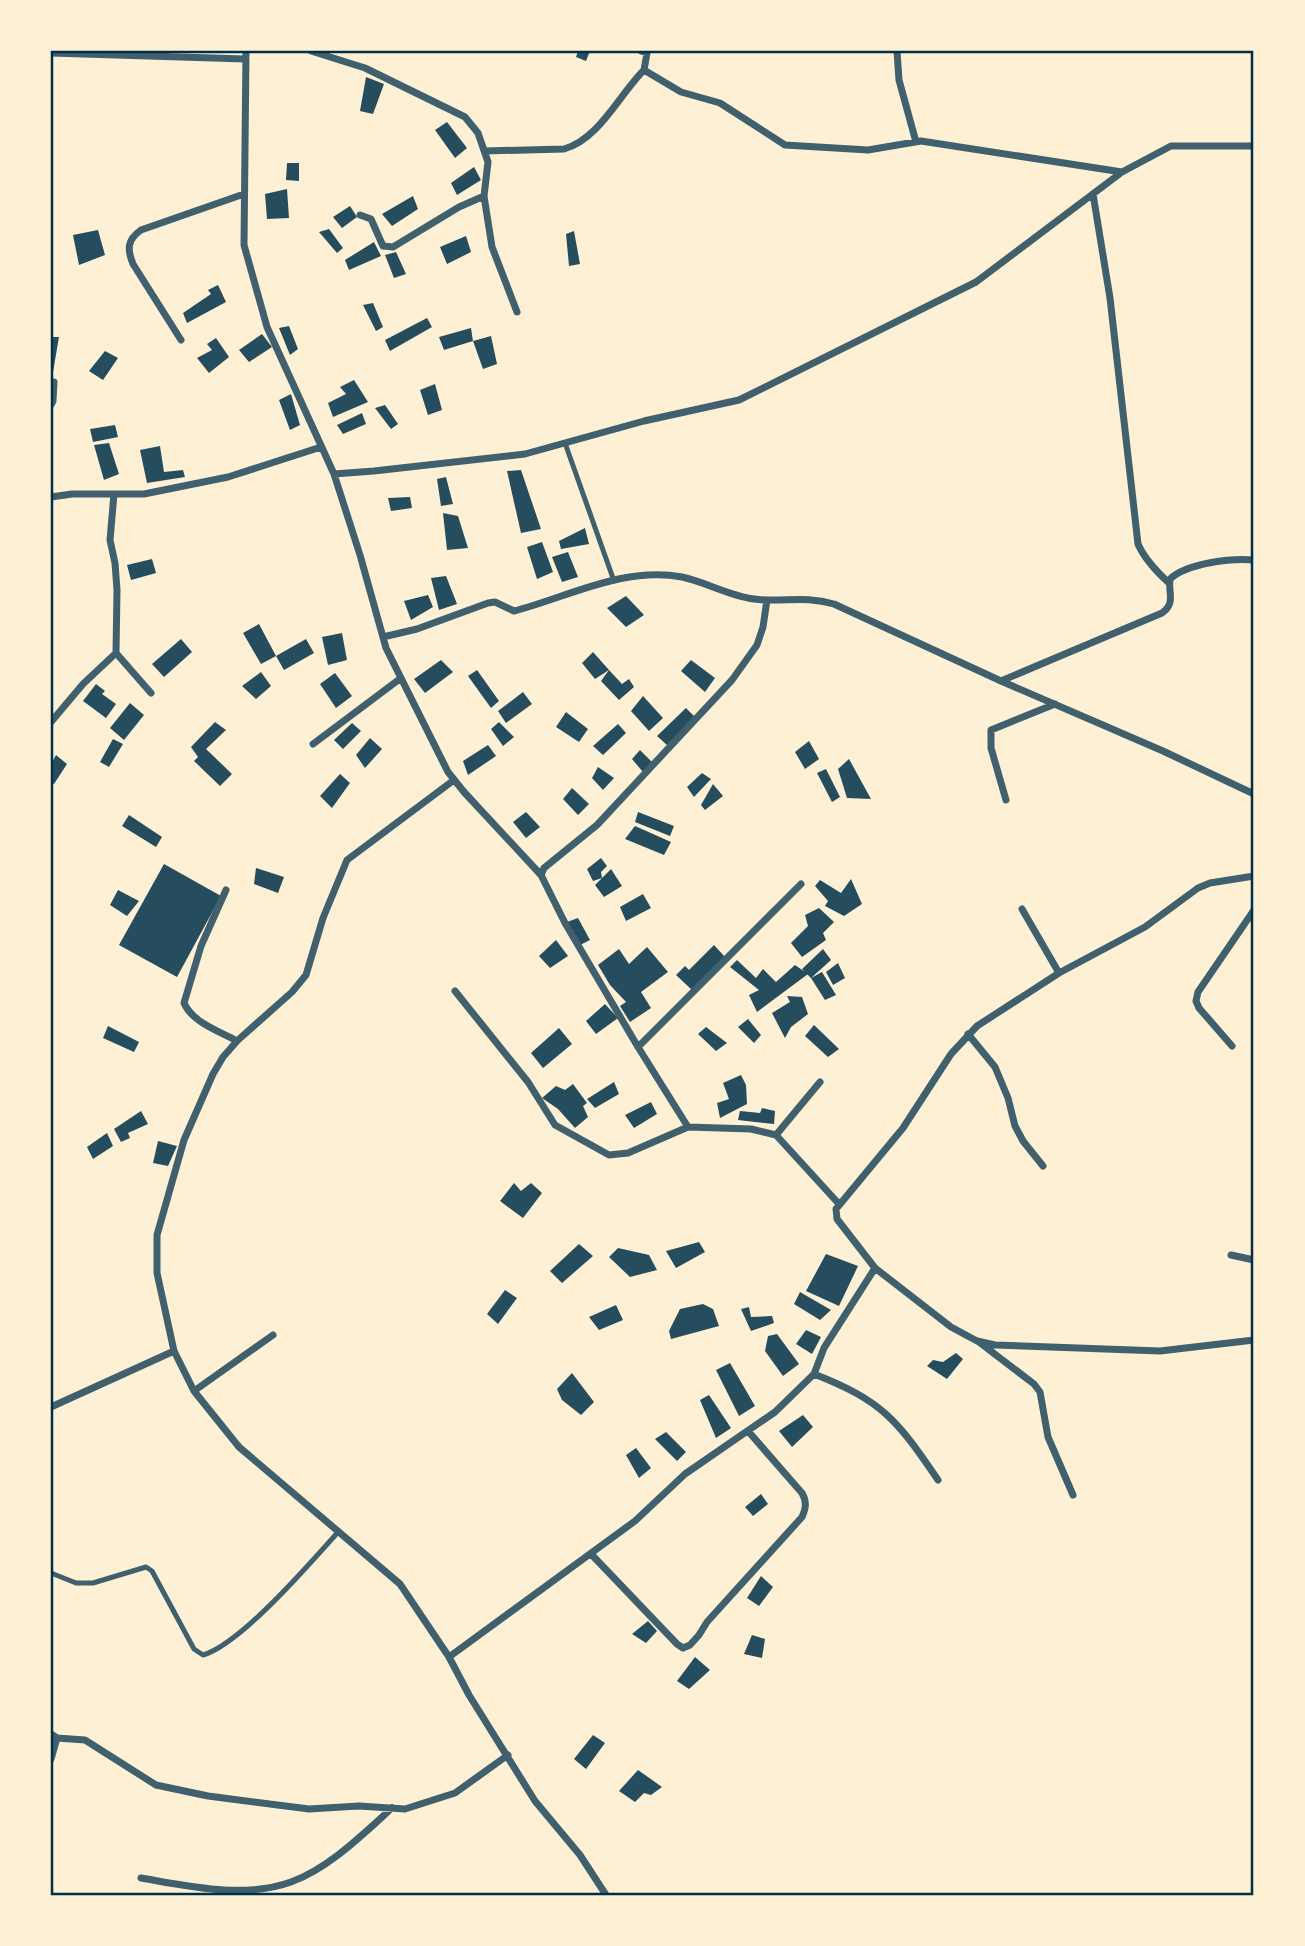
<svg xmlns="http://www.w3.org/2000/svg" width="1305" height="1946" viewBox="0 0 1305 1946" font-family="Barlow,sans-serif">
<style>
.building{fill:#264d5e}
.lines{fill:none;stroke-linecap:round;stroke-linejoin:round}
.service{stroke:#3f606c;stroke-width:5}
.minor{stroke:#3f606c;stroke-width:7}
.neatline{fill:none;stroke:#003049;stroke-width:2.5}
</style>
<rect width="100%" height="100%" fill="#fdf0d5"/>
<path class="building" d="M578,51H590L586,61L576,57Z
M366,77L384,84L373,114L360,111Z
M447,122L467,148L455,158L435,130Z
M287,163H299V181L286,180Z
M474,167L481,180L457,195L451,183Z
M287,189L289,218L267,219L265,194Z
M413,196L418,209L392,226L382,214Z
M350,206L357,217L342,228L333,217Z
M329,229L343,248L337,253L319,232Z
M98,230L105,255L79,265L73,235Z
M574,231L580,264L569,266L566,234Z
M466,236L471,252L447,264L440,247Z
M374,242L381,256L349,270L345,260Z
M396,252L406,274L394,278L385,255Z
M218,285L226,302L187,323L183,313L211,294L208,290Z
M373,303L383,327L376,331L363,305Z
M427,318L432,327L390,351L385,340Z
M289,326L298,349L290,355L279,328Z
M471,328L473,341L444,350L439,337Z
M262,334L272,347L249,362L239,350Z
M491,336L497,364L483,369L473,341Z
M51,337H59L53,372H51Z
M216,338L229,357L209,373L197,358L212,350L207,344Z
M105,351L118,358L103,380L89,371Z
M354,380L368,402L333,417L328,403L346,394L340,387Z
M435,384L442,410L428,415L420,390Z
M291,394L300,425L290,430L279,400Z
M385,405L398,424L391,429L375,408Z
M362,413L366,424L343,434L337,425Z
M115,425L118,437L93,442L90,429Z
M109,443L119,474L104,480L94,445Z
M160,446L164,472L183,470L185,477L147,483L140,450Z
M521,470L541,529L521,533L507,471Z
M446,477L453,504L441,506L437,479Z
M410,497L412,508L391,511L388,498Z
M443,513L458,516L468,548L447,550Z
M585,528L589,544L561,549L559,541Z
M542,542L553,572L537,579L527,547Z
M568,552L578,577L562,582L552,557Z
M152,559L156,573L131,580L127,565Z
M446,576L457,604L439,610L431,578Z
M428,595L433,607L411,620L404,601Z
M626,596L644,615L626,627L607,608Z
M259,624L276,656L261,664L243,633Z
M342,633L347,660L328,665L322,637Z
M181,639L192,652L164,677L152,664Z
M306,639L314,653L284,670L276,656Z
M593,652L609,670L595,679L582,663Z
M441,660L453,672L425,693L414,679Z
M691,660L715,678L705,692L681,671Z
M477,670L499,701L491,708L468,676Z
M609,670L622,684L629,679L634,687L619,700L601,681Z
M261,672L271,686L256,699L242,686Z
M335,673L352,696L336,708L320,684Z
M96,684L105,691L102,694L116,704L106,718L83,701Z
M523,692L532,704L506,723L498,711Z
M643,696L663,718L649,731L631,711Z
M130,703L144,715L124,740L110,728Z
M686,708L695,717L667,745L657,736Z
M566,712L588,729L579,742L556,727Z
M215,722L226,730L206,749L232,774L220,786L194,761L198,757L191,747Z
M499,722L514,737L503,746L491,729Z
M352,723L361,731L343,749L334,740Z
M618,724L626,733L603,755L593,746Z
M370,738L382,749L365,768L356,755Z
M113,739L123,744L109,767L100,762Z
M809,741L819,759L805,769L795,752Z
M488,745L496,756L468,775L463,761Z
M640,750L652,762L643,772L632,759Z
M56,755L67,764L54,784L51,783V764Z
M849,759L871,799L847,798L838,769Z
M598,767L614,778L603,790L592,778Z
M826,769L840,797L832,802L817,773Z
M702,773L711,779L694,797L687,787Z
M340,774L350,783L332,808L320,796Z
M713,784L723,796L705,810L701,805Z
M572,788L589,804L578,815L563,799Z
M526,812L540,827L526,838L513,822Z
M638,812L674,826L670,836L635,822Z
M129,815L162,837L156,847L122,826Z
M635,826L671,842L664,855L625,839Z
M601,858L607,866L601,872L602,878L611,869L622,886L604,897L595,885L602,878L593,881L587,869Z
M164,864L221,896L177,977L119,945Z
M256,868L284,877L278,893L254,884Z
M851,879L862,904L844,916L825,906L828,901L815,886L820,880L841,893Z
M118,890L139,901L127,916L110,905Z
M643,894L651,908L626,921L620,907Z
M819,908L834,922L823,933L826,940L802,957L791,943L808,926L805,915Z
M578,918L590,940L580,945L567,922Z
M556,940L568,956L550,968L539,956Z
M714,945L725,957L692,990L676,975L685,966L689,970Z
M647,947L668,972L641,992L651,1008L630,1022L620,1006L626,1002L610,985L598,965L619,949L629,964Z
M823,949L831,960L811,978L802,969Z
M737,960L756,978L763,969L776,982L795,965L808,974L757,1012L749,995L759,990L730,967Z
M838,963L845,978L833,985L826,972Z
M822,972L836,995L825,1000L811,978Z
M787,996L802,997L808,1014L791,1027L785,1038L772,1013L790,1002Z
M605,1004L618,1018L596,1034L586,1021Z
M748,1019L761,1035L754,1043L738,1027Z
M814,1025L839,1049L828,1057L805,1036Z
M108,1026L139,1042L134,1052L103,1038Z
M706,1027L727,1043L716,1051L698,1034Z
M559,1028L572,1044L543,1068L531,1053Z
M741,1075L746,1085L747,1104L720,1118L717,1103L729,1099L723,1083Z
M614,1082L619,1094L595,1108L587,1099Z
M573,1084L587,1103L583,1106L588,1117L575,1128L558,1109L542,1098L556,1086L565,1090Z
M651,1102L657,1114L634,1128L625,1115Z
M762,1108L775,1111L774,1124L738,1120L740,1111L760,1113Z
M141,1111L148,1124L128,1133L130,1138L121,1142L114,1129Z
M107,1133L113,1146L93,1159L87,1147Z
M158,1141L177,1146L168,1166L153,1163Z
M514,1183L521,1191L531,1183L542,1193L523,1218L500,1201Z
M699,1242L705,1252L676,1268L666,1251Z
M579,1244L593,1256L562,1283L550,1271Z
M618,1248L649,1255L657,1270L630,1277L609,1257Z
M826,1254L858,1266L839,1306L806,1291Z
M505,1290L517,1298L498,1324L487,1314Z
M800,1292L831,1310L820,1320L794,1304Z
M703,1304L713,1309L719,1326L671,1339L669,1331L680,1309Z
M616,1305L623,1320L599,1330L589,1317Z
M749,1307L751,1317L772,1316L774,1323L751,1331L741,1309Z
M806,1330L821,1337L812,1354L796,1344Z
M777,1334L799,1364L783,1376L765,1351L768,1336Z
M956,1353L963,1359L947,1379L927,1366L933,1360L943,1362Z
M730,1363L755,1406L739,1416L716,1370Z
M572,1373L594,1402L581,1415L562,1400L557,1389Z
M709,1395L731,1428L716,1438L700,1400Z
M803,1415L813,1427L792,1447L779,1431Z
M666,1432L686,1452L677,1461L655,1439Z
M636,1448L651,1468L639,1478L626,1455Z
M761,1494L768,1504L753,1516L745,1507Z
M761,1576L773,1587L759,1606L747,1598Z
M648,1621L657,1631L646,1643L632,1634Z
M752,1635L765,1639L762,1658L744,1654Z
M695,1657L710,1670L689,1689L677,1681Z
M593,1735L605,1743L586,1769L574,1759Z
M638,1770L662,1787L651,1795L644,1793L635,1802L619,1791Z"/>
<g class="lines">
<path class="service" d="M565,443L614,581
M51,1573L76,1583H93L146,1567L152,1571L194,1649L203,1655C241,1644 311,1562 339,1531"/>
<path class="minor" d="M246,51L244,245L267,327L334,474L374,471L525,454L644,421L739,400L976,282L1122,172L1171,146H1254
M311,51L365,68L465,117L478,133L488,162L484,196L492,247L517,312
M641,51L647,53L644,70L681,92L720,103L785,145L868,150L921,141L1122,172
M897,51L899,80L916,142
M51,53L245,59
M485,151L564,149C599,139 619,95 644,70
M1093,194L1110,298L1138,544C1145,560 1157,572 1169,583
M360,215L371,219L383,246L393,247L459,207L484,196
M181,340L133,264C127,249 127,240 141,230L244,194
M51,405L53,401L54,382
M334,474L360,555L386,648L448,772L464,792L541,875
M51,497L72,494H144L228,477L321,447
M383,637L417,629L488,603L495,602L514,611C568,597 624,566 682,577C706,582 729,596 754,599C783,603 803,595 834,604L1001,681L1163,751L1254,794
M116,653L151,693
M1001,681L1162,613C1176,603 1168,593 1170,579C1187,563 1232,558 1254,560
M51,722L83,684L116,653L117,590L115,563L110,540L114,494
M313,744L401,678
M454,780L347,860L323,918L306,975L292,992L238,1040L223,1057L213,1074L184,1140L157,1235V1273L174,1351L194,1391L239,1447L400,1584L449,1657L469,1695L535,1801L580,1855L606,1895
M1006,800L991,748V730L1055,704
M1254,876L1210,883L1198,888L1145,927L1059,973L977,1026L951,1054L903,1128L836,1209L837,1219L875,1268L951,1327L977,1341L995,1345L1160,1351L1254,1340
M226,890L201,946L184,1003C193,1023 219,1031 237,1041
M1022,909L1059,973
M455,991L528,1082L555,1125L609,1155L628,1153L688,1127L751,1129L776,1135L839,1204
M968,1034L995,1067L1008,1098L1015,1126L1023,1141L1043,1166
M1232,1046L1199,1008L1196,1001L1198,992L1254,910
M638,1047L801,884
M688,1127L638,1047L565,923L541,875L544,868L597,825L732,680L757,645L763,627L767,600
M776,1135L820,1082
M1231,1255L1254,1260
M979,1342L1034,1384L1040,1392L1048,1437L1073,1495
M814,1374C883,1401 897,1420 938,1480
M194,1391L273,1335
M51,1407L174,1351
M592,1555L677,1644L683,1648L690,1645L699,1635L707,1622L802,1517C806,1508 807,1502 802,1493L748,1431
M449,1657L635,1521L685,1474L775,1412L814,1374L824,1348L875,1268
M51,1734L57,1738L85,1740L156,1785L208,1796L309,1809L359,1806L405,1809L455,1793L508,1755
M51,1759L57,1738
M141,1878C188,1886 244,1899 291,1882C329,1868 362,1835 392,1808"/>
</g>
<rect width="1305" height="1946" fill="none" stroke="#fdf0d5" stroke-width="105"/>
<rect x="52" y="52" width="1200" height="1842" class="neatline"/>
</svg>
